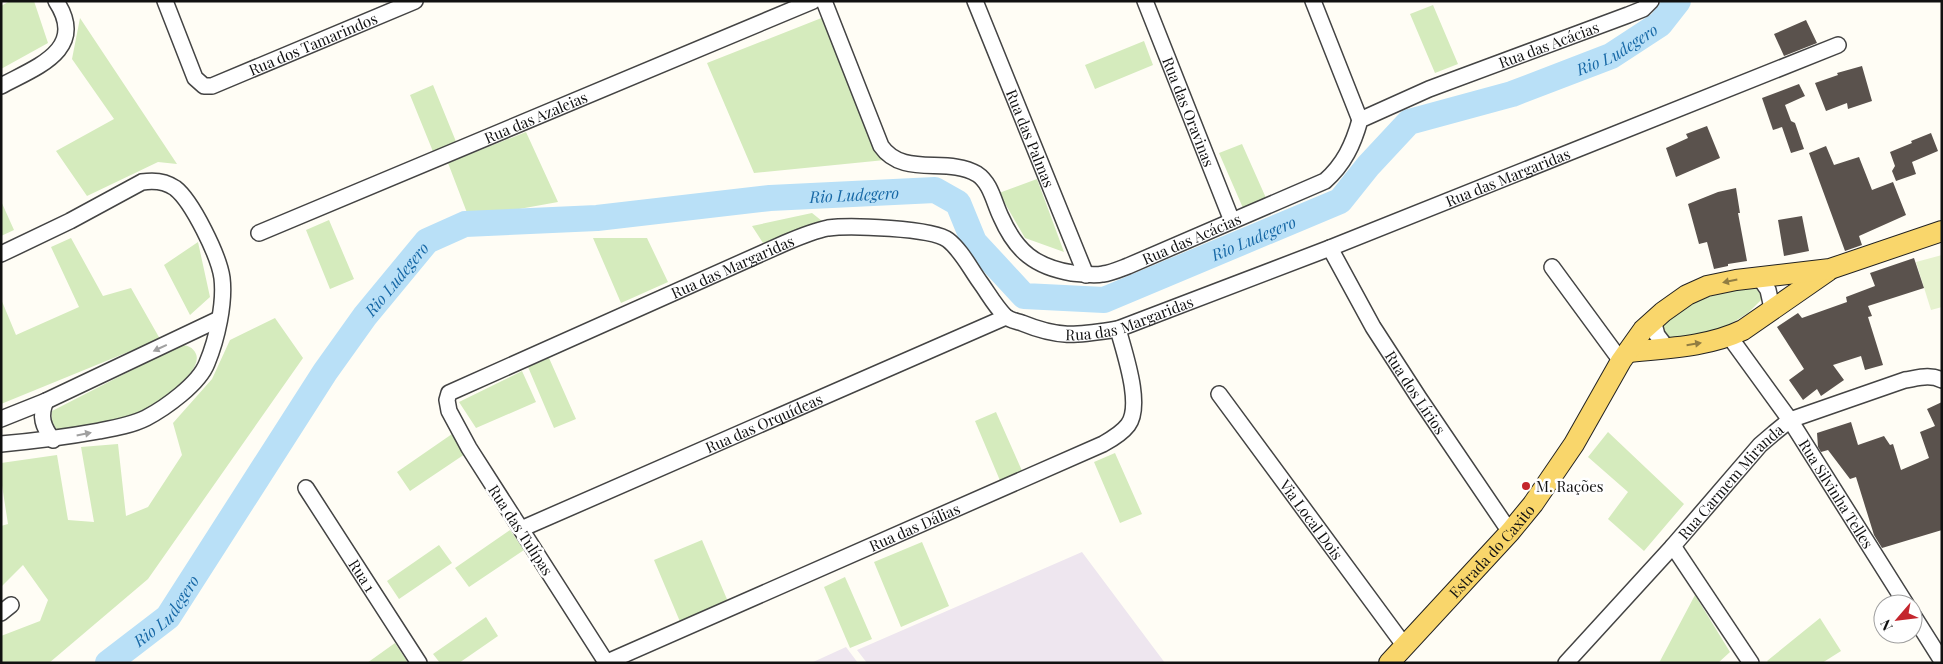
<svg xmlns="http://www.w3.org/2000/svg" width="1943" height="664" viewBox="0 0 1943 664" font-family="'Playfair Display',serif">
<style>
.industrial{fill:#eee6ef}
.green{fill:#d5ebbd}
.pitch{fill:#e6f2cf}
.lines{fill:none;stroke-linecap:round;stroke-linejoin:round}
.river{stroke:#b9e0f7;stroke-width:26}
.building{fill:#5a524d}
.minor-casing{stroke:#444;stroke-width:18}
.major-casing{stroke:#222;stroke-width:22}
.minor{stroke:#fff;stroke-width:15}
.major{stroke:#f9d66b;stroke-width:20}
.oneway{fill:#917d42}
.oneway2{fill:#a0a0a0}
.poi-dot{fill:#c4262e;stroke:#fff;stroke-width:2}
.labels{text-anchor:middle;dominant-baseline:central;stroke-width:5;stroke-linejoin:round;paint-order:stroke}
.street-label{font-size:15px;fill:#111;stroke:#fff}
.poi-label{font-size:15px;fill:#111;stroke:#fff;text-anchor:start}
.water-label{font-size:16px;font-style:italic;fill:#1768a6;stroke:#fff}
</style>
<rect width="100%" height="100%" fill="#fffdf5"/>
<path class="industrial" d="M1082,552L1165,663H867L857,650Z
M846,647L858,663H811Z"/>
<path class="green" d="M10,1H34L48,43L1,69V6Z
M1433,5L1458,64L1435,73L1410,14Z
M824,17L885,160L754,173L707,63Z
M80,18L177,164L158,162L87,196L56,151L114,119L72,59Z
M1144,41L1153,65L1095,89L1085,65Z
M433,85L457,144L434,154L410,95Z
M526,132L558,202L469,218L448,163Z
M1242,144L1266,198L1243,208L1219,153Z
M1037,179L1064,252L1025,238L999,193Z
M1,201L14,230L1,236Z
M812,213L822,221L765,246L752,226Z
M329,220L354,279L330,289L306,230Z
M71,238L103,296L131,288L160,339L1,404V299L16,335L79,307L51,247Z
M593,238H647L668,282L621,303Z
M198,242L210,297L190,315L164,265Z
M1754,286C1760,289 1763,293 1761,300L1748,313L1724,328L1712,333L1669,339C1664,335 1662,330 1664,324C1696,297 1714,294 1754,286Z
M275,318L303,358L148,579L49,663H1V636L40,621L48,600L23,565L1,587V526L8,524L1,479V463L57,455L68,520L94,522L81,447L118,444L126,516L148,507L182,455L173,423L212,379L230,340Z
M181,345C187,345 193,347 196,354C204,373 152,407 137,413C112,425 86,427 59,431C52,425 51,419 52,411Z
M549,358L576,419L554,428L528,367Z
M522,371L536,402L476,428L459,402Z
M996,412L1023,473L1001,483L975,421Z
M1608,432L1684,504L1644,551L1608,519L1628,492L1588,457Z
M452,434L465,454L410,491L397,472Z
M1115,453L1142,514L1120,523L1094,462Z
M510,530L524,550L469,587L455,568Z
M702,540L729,604L681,624L654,560Z
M922,542L949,606L901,627L874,562Z
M439,545L452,563L399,599L387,581Z
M845,577L872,639L850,648L824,587Z
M1695,595L1730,652L1718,663H1659Z
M486,617L498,636L459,663H440L433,654Z
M1820,618L1841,651L1822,663H1769L1767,661Z
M395,643L407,661L406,663H367Z"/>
<path class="pitch" d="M1942,255V307L1931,310L1916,262Z"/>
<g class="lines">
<path class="river" id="s1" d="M108,663L168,617L325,372L365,316L427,241L465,224L597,218L770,198L935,190L958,203L974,242L1024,296L1104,300L1340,201L1368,166L1409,122L1512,94L1611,56L1660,24L1678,1"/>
</g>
<path class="building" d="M1806,20L1817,43L1784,56L1774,34Z
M1862,66L1872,101L1848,109L1847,103L1826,111L1815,83L1838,75L1837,73Z
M1799,84L1805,96L1785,105L1791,121L1795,123L1804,149L1791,153L1782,127L1773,130L1762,98Z
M1707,126L1720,158L1676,177L1666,148L1688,138L1686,134Z
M1931,133L1938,151L1912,162L1916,174L1896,181L1892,171L1895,166L1890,152L1912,143L1911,141Z
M1826,146L1834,165L1859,157L1872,190L1893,182L1906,215L1859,236L1862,245L1845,251L1809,153Z
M1736,188L1740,213H1738L1747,261L1728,264V266L1714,269L1707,242L1699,244L1688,204L1718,192Z
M1802,216L1809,251L1784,256L1778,220Z
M1914,258L1924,288L1868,306L1872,316L1868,317L1883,365L1865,370L1861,356L1833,365L1844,380L1821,396L1817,389L1803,400L1789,380L1804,369L1777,327L1798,313L1802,318L1847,302L1846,297L1875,286L1870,273Z
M1942,402V530L1882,548L1874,535L1856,477L1850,479L1828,450L1821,452L1818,447L1817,433L1851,422L1858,445L1884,436L1890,445L1893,444L1901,470L1929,458L1920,432L1935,426L1927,409Z"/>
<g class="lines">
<g class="minor-casing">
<g id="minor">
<path id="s2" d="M165,1L195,78L204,86H212L415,1"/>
<path id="s3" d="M824,1L881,146C903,178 947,156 977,174C991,183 994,203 1001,217C1016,251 1035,267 1072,273C1082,274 1093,276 1103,274C1111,273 1120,269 1128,266L1325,181C1344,164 1353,145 1360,120L1429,89L1628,15L1643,9L1651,1"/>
<path id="s4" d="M975,1L1086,275"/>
<path id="s5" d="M1145,1L1232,221"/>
<path d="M1313,1L1360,120"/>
<path d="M1,86C36,67 88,50 56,1"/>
<path id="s6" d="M259,233L813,1"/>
<path id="s7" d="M1330,248L1373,327L1419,398L1510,532"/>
<path d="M1,254L70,221L142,182C154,180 165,181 175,188C192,201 219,256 222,278C225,303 217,339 207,363C199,384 165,408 146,418C132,425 115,428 99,431C66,437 34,441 1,444"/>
<path d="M1552,267L1621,361"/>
<path d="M1759,277L1768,290L1772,308"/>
<path d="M1653,320L1657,335L1667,348"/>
<path id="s8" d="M1729,336L1790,420L1906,604"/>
<path id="s9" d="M1219,394L1404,645"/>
<path d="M46,401C39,416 43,427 53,440"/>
<path d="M1,419L46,401L219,319"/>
<path id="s10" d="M306,488L419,663"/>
<path id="s11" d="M521,529L1006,317"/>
<path d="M1673,546L1751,663"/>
<path d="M1,613L11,605"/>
<path d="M1913,615L1942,661"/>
<path id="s12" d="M606,662L469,448L449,411L447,400L449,393L785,243C799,237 813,231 828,228C849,225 933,228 948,240C961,250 970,268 980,282C988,293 995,306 1005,316C1009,320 1016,321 1022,323C1061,339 1078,335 1118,329L1330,248L1838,45"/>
<path id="s13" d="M605,663L1103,444C1112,439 1122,433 1128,425C1143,405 1124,352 1118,329"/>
<path id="s14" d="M1566,663L1673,546L1760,445L1774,433L1790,420L1905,380C1918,378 1930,374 1942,380"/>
</g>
</g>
<g class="major-casing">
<g id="major">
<path d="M1628,352C1667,348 1708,347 1743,330L1828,271"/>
<path id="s15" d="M1389,663L1510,532L1533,504L1574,444L1621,361L1643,330L1663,312L1687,295L1707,286L1736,280L1830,269L1942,231"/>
</g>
</g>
<use href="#minor" class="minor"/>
<use href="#major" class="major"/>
</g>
<defs><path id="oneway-solid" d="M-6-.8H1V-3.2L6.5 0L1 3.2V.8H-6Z" transform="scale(1.25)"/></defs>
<g class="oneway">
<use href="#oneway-solid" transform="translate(1730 281) rotate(168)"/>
<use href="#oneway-solid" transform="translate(1694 344) rotate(-9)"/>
</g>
<g class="oneway2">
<use href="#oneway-solid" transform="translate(160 348) rotate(155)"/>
<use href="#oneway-solid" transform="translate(84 434) rotate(-11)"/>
</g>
<circle class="poi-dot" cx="1526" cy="486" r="5"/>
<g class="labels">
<g class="street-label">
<text stroke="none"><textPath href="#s2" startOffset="212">Rua dos Tamarindos</textPath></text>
<text stroke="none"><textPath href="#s3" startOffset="951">Rua das Acácias</textPath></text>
<text stroke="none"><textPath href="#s5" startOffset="119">Rua das Oravinas</textPath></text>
<text stroke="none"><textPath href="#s6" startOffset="300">Rua das Azaleias</textPath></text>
<text stroke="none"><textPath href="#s4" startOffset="148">Rua das Palmas</textPath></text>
<text stroke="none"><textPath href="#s12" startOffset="1480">Rua das Margaridas</textPath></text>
<text stroke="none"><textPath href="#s3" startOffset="531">Rua das Acácias</textPath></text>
<text stroke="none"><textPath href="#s12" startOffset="625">Rua das Margaridas</textPath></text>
<text stroke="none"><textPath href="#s12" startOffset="1075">Rua das Margaridas</textPath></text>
<text stroke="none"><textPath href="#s7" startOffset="168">Rua dos Lírios</textPath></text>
<text stroke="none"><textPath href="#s11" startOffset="265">Rua das Orquídeas</textPath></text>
<text stroke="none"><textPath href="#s14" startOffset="245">Rua Carmem Miranda</textPath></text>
<text stroke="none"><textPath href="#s8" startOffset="191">Rua Silvinha Telles</textPath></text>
<text stroke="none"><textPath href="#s9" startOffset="156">Via Local Dois</textPath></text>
<text stroke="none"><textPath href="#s13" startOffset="338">Rua das Dálias</textPath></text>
<text transform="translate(521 530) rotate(57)">Rua das Tulípas</text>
<text stroke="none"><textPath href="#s15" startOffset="152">Estrada do Caxito</textPath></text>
<text stroke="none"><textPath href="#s10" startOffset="104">Rua 1</textPath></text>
</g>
<g class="poi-label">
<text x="1536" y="486">M. Rações</text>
</g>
<g class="water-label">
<text stroke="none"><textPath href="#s1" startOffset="1850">Rio Ludegero</textPath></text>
<text stroke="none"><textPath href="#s1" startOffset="965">Rio Ludegero</textPath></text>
<text stroke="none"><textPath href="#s1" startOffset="1430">Rio Ludegero</textPath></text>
<text stroke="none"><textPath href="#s1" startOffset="484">Rio Ludegero</textPath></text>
<text stroke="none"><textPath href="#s1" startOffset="79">Rio Ludegero</textPath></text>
</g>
</g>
<rect width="1943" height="664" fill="none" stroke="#111111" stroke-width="5"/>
<g transform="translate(1898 619) rotate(242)"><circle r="24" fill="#ffffff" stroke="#a0a0a0"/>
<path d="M0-4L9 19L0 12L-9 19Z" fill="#c4262e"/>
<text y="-8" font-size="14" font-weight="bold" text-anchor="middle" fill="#111111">N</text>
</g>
</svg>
